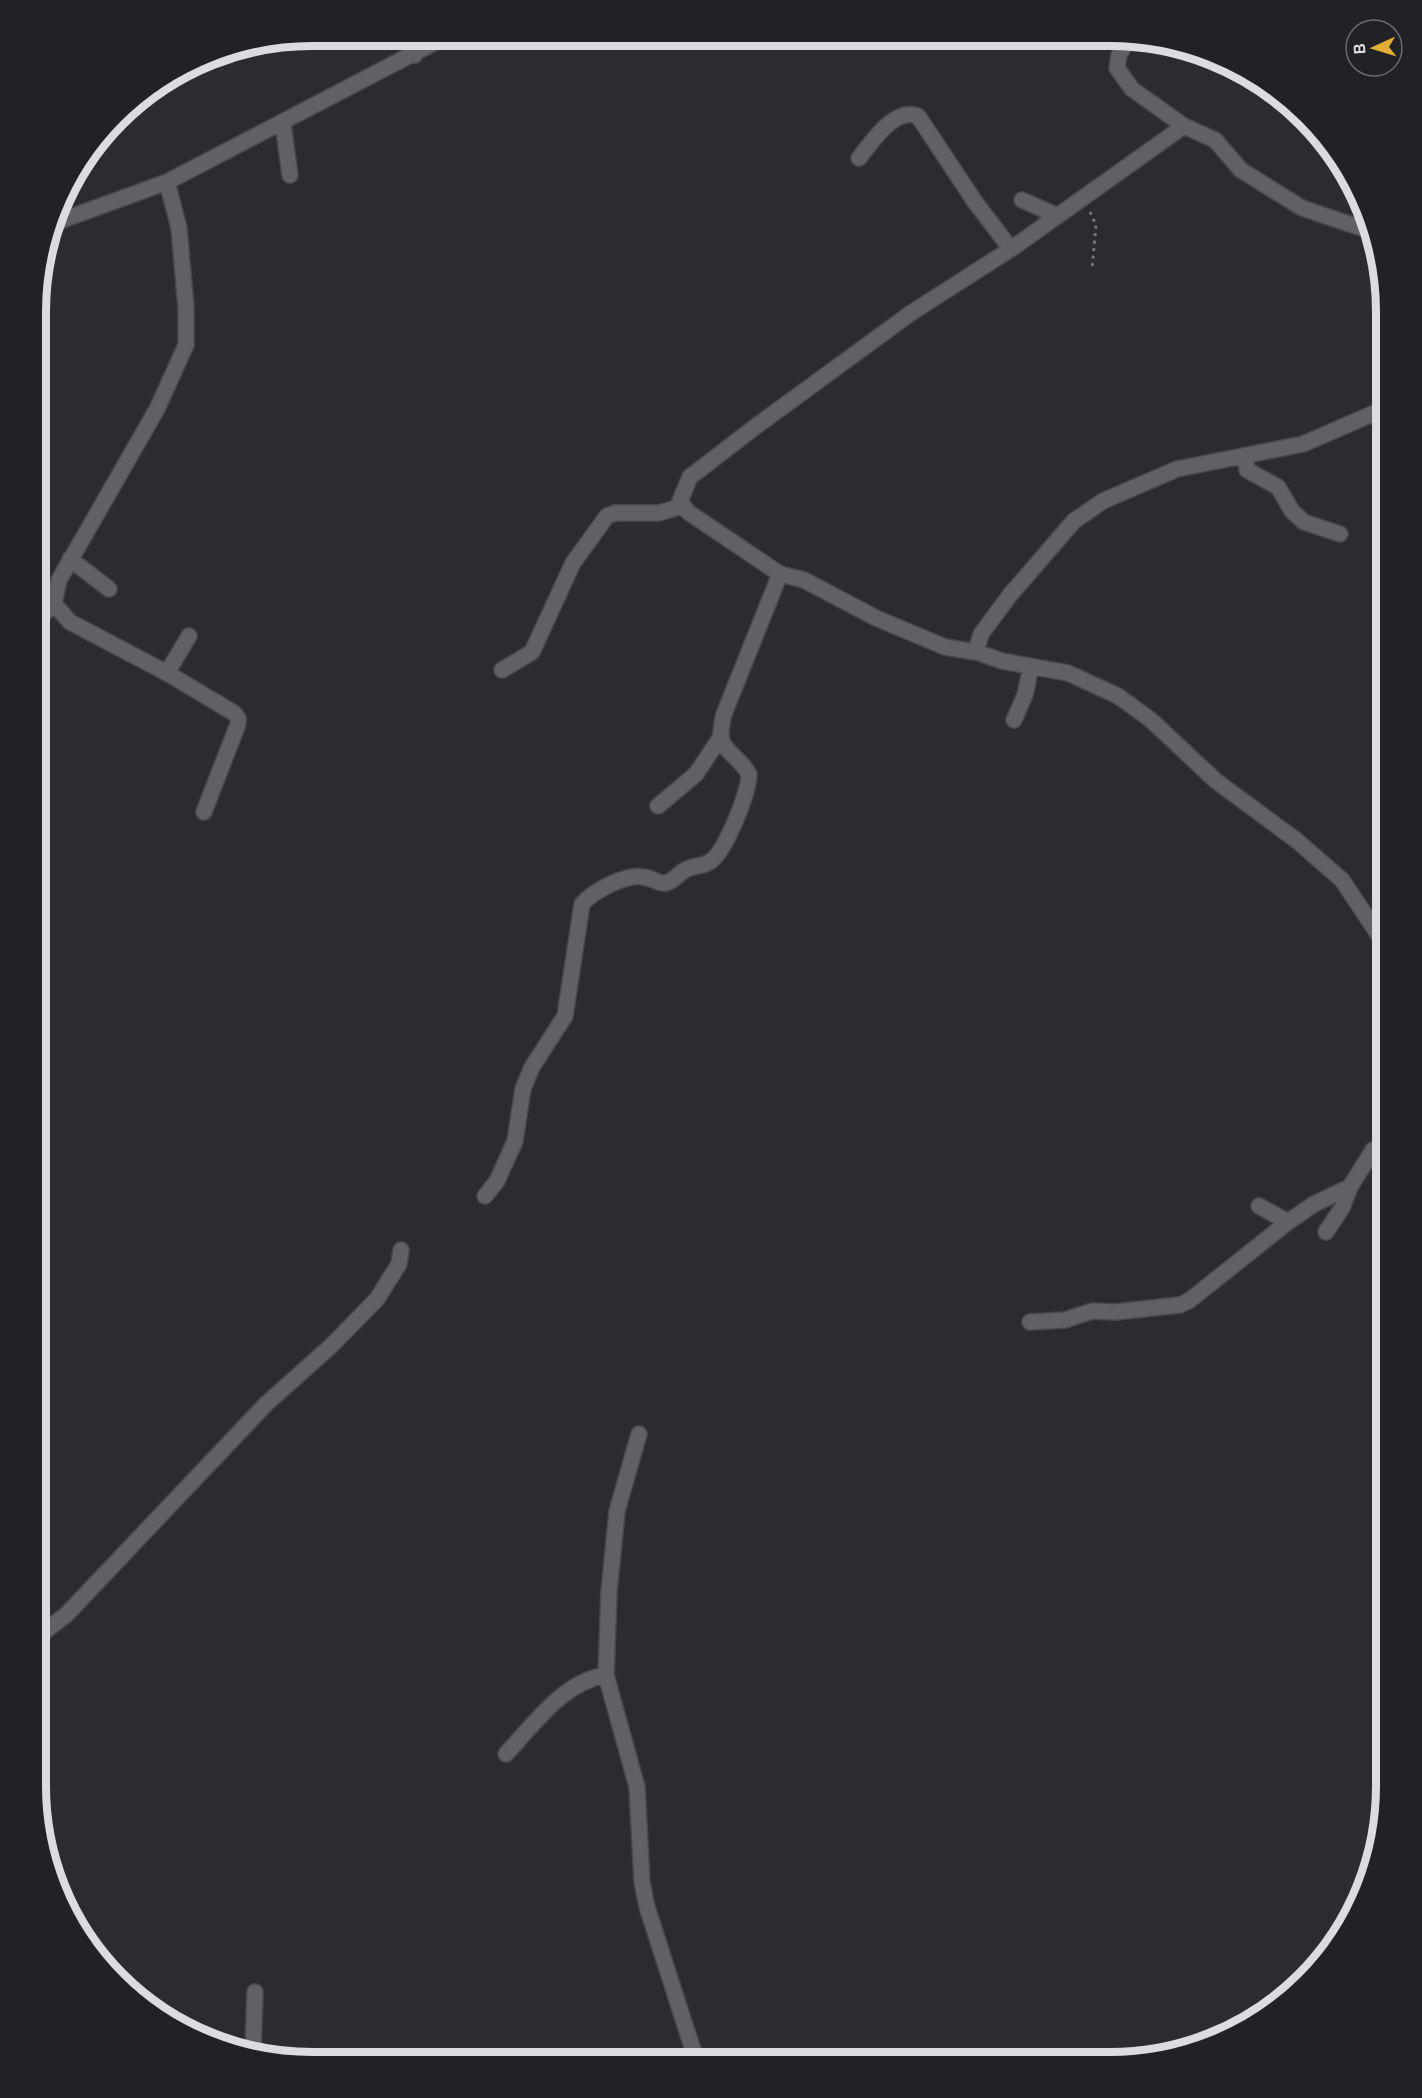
<svg xmlns="http://www.w3.org/2000/svg" width="1422" height="2098" viewBox="0 0 1422 2098" font-family="Raleway,sans-serif">
<style>
.lines{fill:none;stroke-linecap:round;stroke-linejoin:round}
.minor-casing{stroke:#47484c;stroke-width:18}
.path{stroke:#74767a;stroke-width:3;stroke-dasharray:3 4.5;stroke-linecap:butt}
.minor{stroke:#5f6166;stroke-width:15}
.rim{fill:none;stroke:#dbdcdf;stroke-width:8}
</style>
<rect width="100%" height="100%" fill="#2a2c30"/>
<g class="lines">
<g class="minor-casing">
<path id="minor" d="M413,36L415,55
M1129,38L1119,55L1117,68L1132,89L1184,126L1215,140L1241,170L1302,208L1367,230
M283,124L290,175
M1184,126L1011,249L911,313L755,427L690,477L680,501L688,512L780,574L804,580L876,618L945,647L976,652L1002,661L1068,673L1118,696L1151,720L1216,781L1296,840L1342,880L1386,946
M859,158C872,142 894,107 918,116L975,202L1011,249
M167,182L179,228L186,308V345L157,409L59,580L54,604L70,622L167,673L234,713L238,718V724L204,812
M1022,200L1058,216
M57,222L167,182L447,36
M1246,457L1247,470L1278,487L1292,511L1304,522L1340,534
M70,559L109,589
M38,619L54,604
M976,652L981,634L1010,595L1074,521L1103,501L1177,469L1303,444L1386,408
M502,670L532,652L573,563L607,516L615,513H659L682,506
M167,673L189,636
M1014,720L1025,695L1031,666
M658,806L696,774L720,738
M485,1196L497,1181L515,1141L523,1089L532,1067L565,1016L582,904C595,890 625,874 644,877C652,878 658,884 666,883C674,881 678,874 685,870C693,865 703,867 711,861C726,850 749,792 749,774C731,745 714,754 724,714L780,574
M1259,1206L1288,1222
M1326,1232L1342,1208L1350,1187
M1030,1322L1065,1320L1092,1311L1115,1312L1180,1305L1190,1300L1288,1222L1314,1204L1350,1187L1373,1150L1386,1145
M639,1434L617,1511L609,1592L606,1675L637,1787L642,1882L647,1907L693,2050L700,2061
M36,1638L66,1615L266,1404L331,1346L377,1299L399,1264L401,1250
M506,1754C534,1724 563,1682 606,1675
M253,2053L255,1992"/>
</g>
<path class="path" d="M1090,212L1096,225L1092,269"/>
<use href="#minor" class="minor"/>
</g>
<path d="M0 0H1422V2098H0ZM312 46H1110A266 266 0 0 1 1376 312V1786A266 266 0 0 1 1110 2052H312A266 266 0 0 1 46 1786V312A266 266 0 0 1 312 46Z" fill="#212226" fill-rule="evenodd"/>
<path class="rim" d="M312 46H1110A266 266 0 0 1 1376 312V1786A266 266 0 0 1 1110 2052H312A266 266 0 0 1 46 1786V312A266 266 0 0 1 312 46Z"/>
<g transform="translate(1374 48) rotate(266)"><circle r="28" fill="#212226" stroke="#6b6c70" stroke-width="1.5"/>
<path d="M0-4.5L10 22L0 15L-10 22Z" fill="#e4ad35"/>
<text y="-9" font-size="16" font-weight="bold" text-anchor="middle" fill="#dbdcdf">B</text>
</g>
</svg>
